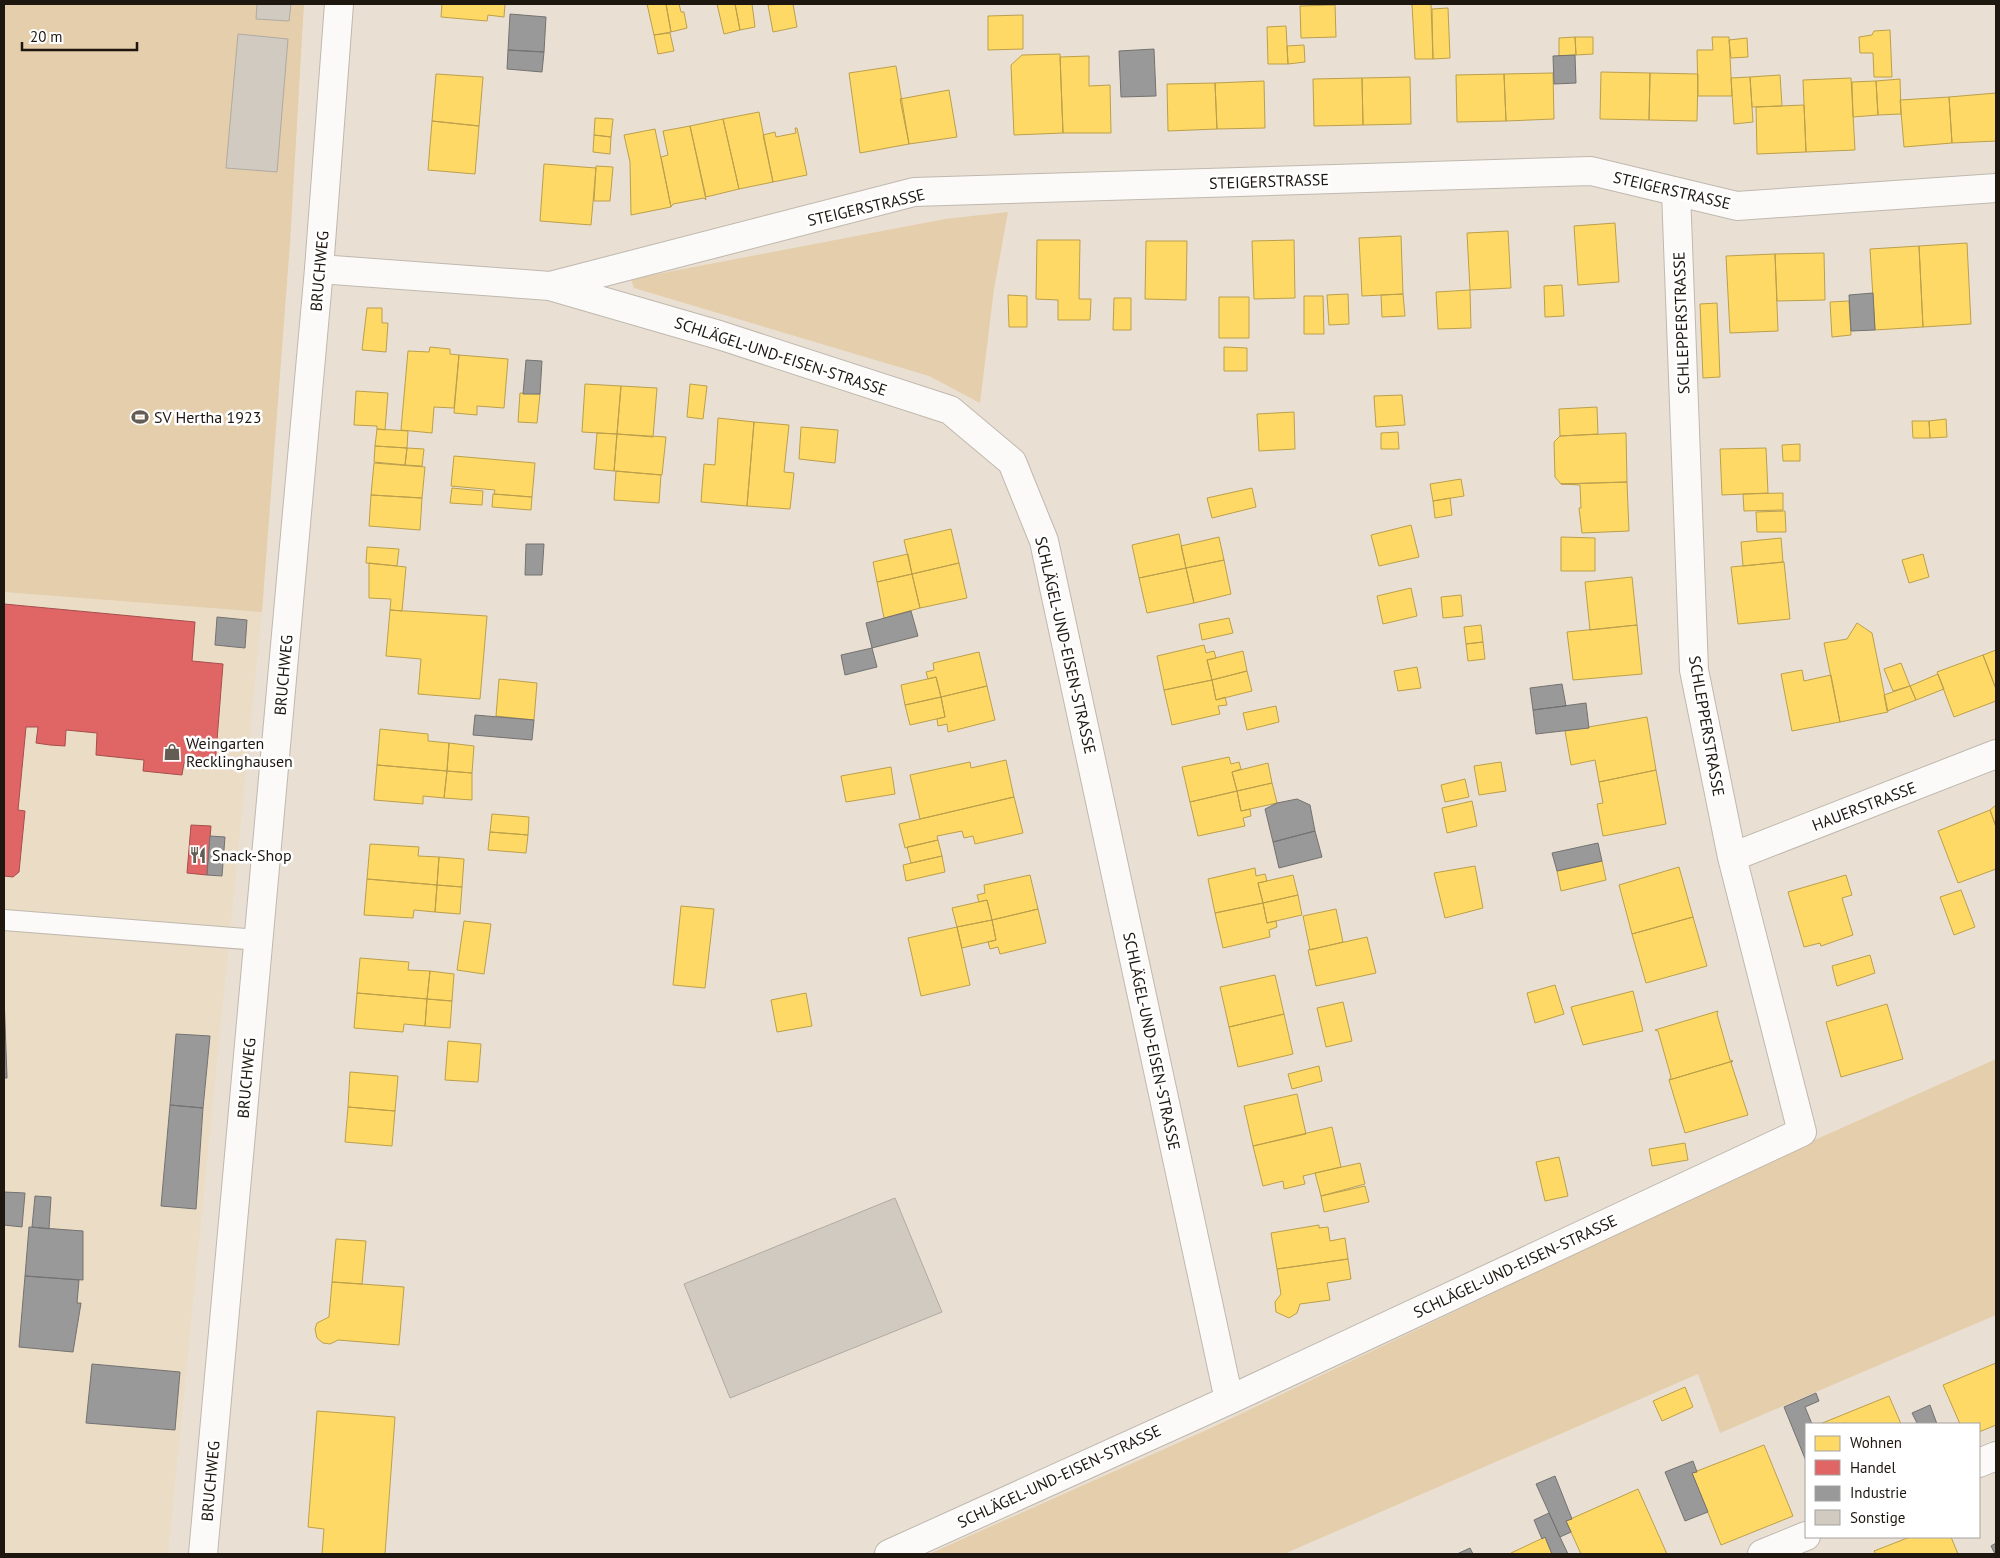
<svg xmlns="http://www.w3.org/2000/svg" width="2000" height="1558" viewBox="0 0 2000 1558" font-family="'PT Sans',sans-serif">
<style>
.built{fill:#ebdcc5}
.green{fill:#e5ceab}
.homes{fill:#ffd966;stroke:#bb9f4c}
.shops{fill:#e06666;stroke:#a64e4c}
.industry{fill:#999;stroke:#747270}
.building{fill:#d1cac0;stroke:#b1aaa0}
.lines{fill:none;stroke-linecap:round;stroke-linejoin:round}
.lane-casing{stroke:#bfb8ae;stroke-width:22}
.street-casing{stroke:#bfb8ae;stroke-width:30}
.secondary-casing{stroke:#bfb8ae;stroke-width:30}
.lane{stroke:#fcfaf8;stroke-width:20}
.street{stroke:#fcfaf8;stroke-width:28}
.secondary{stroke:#fcfaf8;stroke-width:28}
.labels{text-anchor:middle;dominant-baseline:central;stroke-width:5;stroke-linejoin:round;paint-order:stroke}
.street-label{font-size:16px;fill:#1d170f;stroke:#fff}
.poi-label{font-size:16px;fill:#1d170f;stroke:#fff;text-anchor:start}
</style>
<rect width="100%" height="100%" fill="#e9e0d3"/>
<path class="built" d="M4,592L262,612L168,1554H4Z"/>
<path class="green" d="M4,4H304L290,243L262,612L4,592Z
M1008,212L994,289L980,403L929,376L634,288L631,279L945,219Z
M1996,1059V1315L1720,1433L1698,1374L1284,1554H929L1211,1428L1808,1143Z"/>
<path class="homes" d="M442,4H505L504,17L488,15L487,21L441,17Z
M647,4H666L671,32L654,35Z
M666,4H679L681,12H684L687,28L671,32Z
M717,4H735L740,30L724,34Z
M735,4H752L755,27L740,30Z
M779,4H793L797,27L773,32L768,5Z
M1412,4H1431L1433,59H1415Z
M1335,5L1336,37L1301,38L1300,6Z
M1448,8L1450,58L1433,59L1432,9Z
M1023,15V49L988,50V16Z
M1286,26L1288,64H1268L1267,27Z
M1890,30L1892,77H1874L1873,53H1860L1859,37L1872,35L1874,31Z
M670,33L674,51L658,54L654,35Z
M1575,37H1593V54L1576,55Z
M1575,37L1576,55L1559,56V38Z
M1712,37H1729L1732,96H1698L1697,50H1713Z
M1747,38L1748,57L1731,58L1729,40Z
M1304,45L1305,62L1288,64L1287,46Z
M1060,54L1063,133L1014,135L1011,65L1022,55Z
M1089,56V86L1110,85L1111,133H1063L1060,57Z
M896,66L909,144L860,153L849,73Z
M1601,72L1650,73L1649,120L1600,119Z
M1553,73L1554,119L1506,121L1504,74Z
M1650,73L1698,74L1697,121L1649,120Z
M436,74L483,77L479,126L432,121Z
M1504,74L1506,121L1457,122L1456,75Z
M1780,75L1782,106L1752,107L1750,77Z
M1410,77L1411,124L1363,125L1362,78Z
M1750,77L1753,122L1734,124L1731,78Z
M1362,78L1363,125L1314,126L1313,79Z
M1851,78L1855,150L1806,152L1803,80Z
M1900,79L1901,114L1878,115L1876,81Z
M1264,81L1265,128L1217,129L1215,83Z
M1876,81L1878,115L1853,117L1852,82Z
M1215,83L1217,129L1168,131L1167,84Z
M949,90L957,137L909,144L900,99Z
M1996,93V141L1952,143L1949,97Z
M1949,97L1952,143L1904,147L1900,100Z
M1804,105L1806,152L1757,154L1756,107Z
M759,112L773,182L739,189L723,119Z
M595,118L613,119L611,137L594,135Z
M723,119L739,189L706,197L690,126Z
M432,121L479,126L475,174L428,170Z
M690,126L706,200L704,198L673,204L671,207L661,157L668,155L663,131Z
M795,128H797L807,175L773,182L763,135L775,132L776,137L796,133Z
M655,129L671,207L631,215L630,162L624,135Z
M594,135L611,137L610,154L593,152Z
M544,164L596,168L591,225L540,221Z
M596,166L613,167L610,201H594Z
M1615,223L1619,282L1578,285L1574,226Z
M1508,231L1511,288L1470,290L1467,233Z
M1401,236L1403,294L1362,296L1359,238Z
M1037,240H1080L1079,299H1091L1090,320H1058V300L1036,299Z
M1294,240L1295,298L1254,299L1252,241Z
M1146,241H1187L1186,300L1145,299Z
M1967,243L1971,324L1923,327L1919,246Z
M1919,246L1923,327L1875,330L1870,249Z
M1824,253L1825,300L1777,301L1775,254Z
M1775,254L1778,331L1730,333L1726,256Z
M1562,285L1564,316L1545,317L1544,286Z
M1470,290L1471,328L1438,329L1436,292Z
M1348,294L1349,324L1329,325L1327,295Z
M1403,294L1405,316L1382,317L1381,295Z
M1008,295L1027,296V327H1009Z
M1304,296H1323L1324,334H1304Z
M1219,297H1249V338H1219Z
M1114,298H1131V330H1113Z
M1849,301L1851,335L1832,337L1830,302Z
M1717,303L1720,377L1703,378L1700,304Z
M367,308H382V323H388L386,352L362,350Z
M430,347L450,349V354L459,355L454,408L434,407L432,433L401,430L408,351L429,352Z
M1224,347L1247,348V371H1224Z
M459,355L508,359L504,408L477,406V415L454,413Z
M585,384L621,386L617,434L582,432Z
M690,384L707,386L703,419L687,417Z
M621,386L657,388L653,437L617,434Z
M356,391L388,393L385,430L377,429V426L354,425Z
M520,393L540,394L537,423L518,422Z
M1402,395L1405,425L1376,427L1374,396Z
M1597,407L1598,434L1560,436L1559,409Z
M1294,412L1295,449L1259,451L1257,414Z
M718,418L754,422L747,506L701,502L704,464L715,465Z
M1946,419L1947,437L1930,438L1929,421Z
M1912,421H1929L1930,438H1913Z
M754,422L789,425L784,472L794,473L790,509L747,506Z
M801,427L838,430L835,463L799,459Z
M377,429L408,431L407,448L375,446Z
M1398,432L1399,449H1381V433Z
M597,433L617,434L614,471L594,469Z
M1626,433L1627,482L1561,484L1555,477L1554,442L1560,436Z
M617,434L666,437L662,475L614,471Z
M1800,444V461H1783L1782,445Z
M375,446L407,448L405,465L374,462Z
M407,448L424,449L422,466L405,465Z
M1766,448L1768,493L1722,495L1720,449Z
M454,456L535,463L532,497L494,494L495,490L451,486Z
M374,463L425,467L422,498L371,495Z
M616,471L661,475L659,503L614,500Z
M1461,479L1464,496L1433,501L1430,484Z
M1627,482L1629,531L1582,533L1579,508H1581L1580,485L1561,484Z
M452,488L483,491L482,505L450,503Z
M1252,488L1256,507L1212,518L1207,498Z
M1783,493V510L1744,511L1743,494Z
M493,494L532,497L531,510L492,507Z
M371,495L422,498L420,530L369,526Z
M1450,498L1452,515L1435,518L1433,501Z
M1785,511L1786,532H1757L1756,512Z
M1411,525L1419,557L1379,566L1371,535Z
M951,529L959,563L912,574L904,540Z
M1179,534L1186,568L1139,578L1132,545Z
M1219,537L1224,560L1186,568L1181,546Z
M1561,537L1595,538V571H1561Z
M1781,538L1783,562L1743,566L1741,542Z
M367,547L399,549L397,566L366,563Z
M908,554L912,574L877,582L873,562Z
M1923,554L1929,577L1909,583L1902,560Z
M1224,560L1231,594L1194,603L1186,568Z
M1784,562L1790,619L1738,624L1731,567Z
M369,563L406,567L402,611L390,610L391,599L369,598Z
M959,563L967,598L920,608L912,574Z
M1186,568L1194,603L1147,613L1139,578Z
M912,574L920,608L884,618L877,582Z
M1632,577L1637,625L1590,630L1585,582Z
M1411,588L1417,616L1383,624L1377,596Z
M1461,595L1463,616L1443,618L1441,597Z
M390,610L487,616L480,699L418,694L421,659L386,656Z
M1229,618L1233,633L1202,640L1199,624Z
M1857,623L1872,633L1888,712L1840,722L1824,643L1847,639Z
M1481,625L1483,642L1466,644L1464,627Z
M1637,625L1642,674L1573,680L1567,632Z
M1483,642L1485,659L1468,661L1466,644Z
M1204,645L1206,653L1214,651L1216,658L1207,660L1212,680L1164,690L1157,656Z
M1996,650V689L1983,655Z
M1243,651L1247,671L1212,680L1207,660Z
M979,652L987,686L941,697L936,677L928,679L926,672L934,670L933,663Z
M1983,655L1996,689V701L1954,717L1937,672Z
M1901,663L1910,686L1893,691L1884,669Z
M1417,667L1421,688L1398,691L1394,671Z
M1802,670L1804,681L1831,675L1840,722L1792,731L1781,674Z
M1247,671L1252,691L1216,700L1212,680Z
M1938,674L1944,689L1916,700L1910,686Z
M936,677L941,697L905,705L901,685Z
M499,679L537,683L534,720L496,716Z
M1212,680L1216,700L1225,697L1227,705L1218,706L1220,714L1172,725L1164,690Z
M987,686L995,720L948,732L947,724L938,726L937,719L945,717L941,697Z
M1910,686L1916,700L1887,711L1884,695Z
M941,697L945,717L910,725L905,705Z
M1276,706L1279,722L1247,730L1243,713Z
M1647,717L1656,770L1599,782L1595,760L1571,765L1565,731Z
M380,729L428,734V741L449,743L447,771L377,765Z
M449,743L474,746L472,773L447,771Z
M1229,757L1231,764L1239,762L1241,769L1232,772L1237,791L1190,802L1182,767Z
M1006,760L1014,797L920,819L910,775L970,762L971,768Z
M1501,762L1506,791L1479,795L1474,766Z
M1268,763L1272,783L1237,791L1232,772Z
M377,765L447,771L444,798L423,796V804L374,800Z
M891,767L895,794L846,802L841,776Z
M1656,770L1666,824L1603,836L1597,804L1603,803L1599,782Z
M447,771L472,773V800L444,798Z
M1465,779L1469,797L1445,802L1441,785Z
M1272,783L1277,803L1241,811L1237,791Z
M1237,791L1241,811L1250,809L1251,816L1243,818L1245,826L1198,836L1190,802Z
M1014,797L1023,833L975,844L973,836L964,838L962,831L937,836L938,840L905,848L899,824Z
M1472,801L1477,826L1447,833L1442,808Z
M1996,805V827L1990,810Z
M1990,810L1996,827V869L1958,883L1938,831Z
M492,814L529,817L528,835L490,832Z
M490,832L528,835L526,853L488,850Z
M938,840L942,856L911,863L907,847Z
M370,844L419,847L418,856L439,857L437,885L367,879Z
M942,856L945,872L906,881L903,865Z
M439,857L464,859L462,887L437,885Z
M1602,861L1606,880L1561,891L1557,871Z
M1475,866L1483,908L1445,918L1434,873Z
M1679,867L1693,917L1632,934L1619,885Z
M1255,868L1256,876L1265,874L1267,881L1258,883L1263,903L1215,913L1208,879Z
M1030,875L1038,909L992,920L987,900L979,902L977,895L985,893L984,885Z
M1293,875L1298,895L1263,903L1258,883Z
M1846,875L1852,895L1842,898L1853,935L1821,946L1820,943L1804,947L1788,892Z
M367,879L437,885L435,912L414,910L413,918L364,915Z
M437,885L462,887L460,914L435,912Z
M1961,890L1975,927L1954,935L1940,897Z
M1298,895L1302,915L1267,923L1263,903Z
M987,900L992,920L957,927L952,908Z
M1263,903L1267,923L1276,921L1277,927L1269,930L1270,937L1223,948L1215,913Z
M681,906L714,909L705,988L673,985Z
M1038,909L1046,943L1000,954L998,947L990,949L988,942L996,940L992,920Z
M1336,909L1343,942L1310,950L1303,916Z
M1693,917L1707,966L1646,983L1632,934Z
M992,920L996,940L962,948L957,927Z
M464,921L491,924L484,974L457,970Z
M957,927L970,985L921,996L908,938Z
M1367,937L1376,973L1316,986L1308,950Z
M1870,955L1875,973L1837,986L1832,966Z
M360,958L409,962L408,970L430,971L427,999L357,993Z
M430,971L454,974L452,1001L427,999Z
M1275,975L1284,1014L1229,1027L1220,987Z
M1555,985L1564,1014L1535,1023L1527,993Z
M1633,991L1643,1031L1583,1045L1571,1007Z
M357,993L427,999L425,1026L404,1024L403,1032L354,1028Z
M806,993L812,1026L777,1032L771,1000Z
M427,999L452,1001L450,1028L425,1026Z
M1343,1002L1352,1041L1326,1047L1317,1008Z
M1887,1004L1903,1059L1841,1077L1826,1022Z
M1718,1011L1717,1014L1730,1060L1733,1061L1669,1080L1671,1077L1658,1031L1655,1030Z
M1284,1014L1293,1054L1238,1067L1229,1027Z
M448,1041L481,1044L478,1082L445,1080Z
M1733,1061L1731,1063L1748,1115L1685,1133L1669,1080Z
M1319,1066L1322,1081L1292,1089L1288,1074Z
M350,1072L398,1076L395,1111L348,1107Z
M1297,1094L1306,1134L1253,1146L1244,1106Z
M348,1107L395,1111L392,1146L345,1142Z
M1332,1127L1341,1167L1303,1176L1305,1184L1284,1189L1283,1181L1263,1186L1253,1146Z
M1685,1143L1688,1160L1652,1166L1649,1149Z
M1559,1157L1568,1196L1545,1201L1536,1162Z
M1360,1163L1365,1184L1321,1196L1315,1173Z
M1365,1186L1369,1202L1324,1212L1321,1196Z
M1319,1225V1228L1328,1227L1330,1241L1345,1238L1348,1259L1277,1269L1271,1233Z
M336,1239L366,1241L362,1284L332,1282Z
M1348,1259L1351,1279L1327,1283L1330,1300L1300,1304L1297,1313L1289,1318L1276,1312L1275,1302L1281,1294L1277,1269Z
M332,1282L404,1287L399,1345L338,1340L330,1344L323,1343L317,1338L315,1329L317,1323L329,1317Z
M1996,1363V1425L1979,1432V1424H1960L1943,1385Z
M1685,1387L1693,1407L1662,1421L1653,1401Z
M1889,1396L1901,1424H1820Z
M317,1411L395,1417L385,1554H322L324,1529L308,1527Z
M1764,1445L1793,1516L1721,1545L1692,1473Z
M1638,1489L1667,1554H1581L1566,1521Z
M1545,1537L1552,1554H1512L1511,1553Z
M1910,1537H1951L1958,1554H1876L1874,1551Z"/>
<path class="shops" d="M4,604L195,622L192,661L223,664L215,766L184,763L182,775L143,771L144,760L96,755L97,733L66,730L65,746L50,745L36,743L38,727H26L18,810L25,811L19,872L13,877L4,876Z
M191,825L211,826L207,875L187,873Z"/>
<path class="industry" d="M510,14L546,17L544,52L508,50Z
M1154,49L1156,96L1121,97L1119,51Z
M508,50L544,52L542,72L507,69Z
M1575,55L1576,83L1554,84L1553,56Z
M1873,293L1875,330L1851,331L1849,295Z
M526,360L542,361L540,394H523Z
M526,544H544L542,575H525Z
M911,611L918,636L872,648L866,623Z
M217,617L247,620L245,648L215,645Z
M872,648L877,667L845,675L841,655Z
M1562,684L1566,706L1533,710L1530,688Z
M1586,703L1589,728L1536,734L1533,710Z
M475,715L534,720L532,740L473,735Z
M1297,799L1310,805L1315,831L1273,842L1265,809L1277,803Z
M1315,831L1322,857L1279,868L1273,842Z
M210,836L225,837L222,876L207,875Z
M1598,843L1602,861L1557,871L1552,853Z
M4,995L7,1078H4Z
M176,1034L210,1036L203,1108L170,1105Z
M170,1105L203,1108L196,1209L161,1206Z
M4,1192L25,1193L22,1227L4,1225Z
M35,1196L51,1197L49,1229L32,1227Z
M29,1227L83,1231V1280L25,1276Z
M25,1276L79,1280L77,1303H81L73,1352L19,1347Z
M92,1364L180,1372L175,1430L86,1423Z
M1816,1393L1819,1401L1805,1407L1812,1424H1806V1461L1784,1407Z
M1930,1405L1937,1424H1913L1917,1423L1912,1413Z
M1693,1461L1697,1472L1692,1473L1708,1512L1685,1521L1665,1472Z
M1555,1476L1572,1519L1566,1521L1571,1532L1560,1537L1536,1484Z
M1549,1513L1560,1537L1568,1554H1552L1545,1537L1542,1539L1534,1520Z
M1996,1543V1554H1995L1991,1546Z
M1470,1548L1473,1554H1457Z"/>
<path class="building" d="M257,4H291L289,21L256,19Z
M238,34L288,39L277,172L226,168Z
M895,1198L942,1312L730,1398L684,1284Z"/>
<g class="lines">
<g class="lane-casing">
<path id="lane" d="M4,920L258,940"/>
</g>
<g class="street-casing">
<path id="street" d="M319,269L550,286L719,335L950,410L1012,462L1044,541L1229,1400
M550,286L914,192L1591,171L1737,206L1996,188
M1732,857L1996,754
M1979,1463L1996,1456
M889,1554L1229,1400L1802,1132L1732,857L1694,670L1676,192
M1762,1554L1806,1536"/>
</g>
<g class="secondary-casing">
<path id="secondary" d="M203,1554L319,269L339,4"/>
</g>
<use href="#lane" class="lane"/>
<use href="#street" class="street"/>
<use href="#secondary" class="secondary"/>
</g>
<defs>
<g id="stadium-bare" transform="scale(1.35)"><path d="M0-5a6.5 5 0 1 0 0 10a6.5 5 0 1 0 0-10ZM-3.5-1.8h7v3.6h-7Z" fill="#645d54" stroke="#fff" stroke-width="2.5" paint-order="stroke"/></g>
<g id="shop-bare" transform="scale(1.35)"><path d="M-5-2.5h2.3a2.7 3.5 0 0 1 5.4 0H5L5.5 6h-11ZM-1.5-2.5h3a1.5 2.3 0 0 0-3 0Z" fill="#645d54" stroke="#fff" stroke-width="2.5" paint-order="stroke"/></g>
<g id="restaurant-bare" transform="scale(1.35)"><path d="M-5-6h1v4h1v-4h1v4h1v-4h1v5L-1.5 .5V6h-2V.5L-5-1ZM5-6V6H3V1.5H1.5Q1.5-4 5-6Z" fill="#645d54" stroke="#fff" stroke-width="2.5" paint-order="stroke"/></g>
</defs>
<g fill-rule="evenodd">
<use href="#stadium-bare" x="140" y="417"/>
<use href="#shop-bare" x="172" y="752"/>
<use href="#restaurant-bare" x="198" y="855"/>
</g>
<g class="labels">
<g class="street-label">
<text transform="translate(1269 181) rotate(-2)">STEIGERSTRASSE</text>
<text transform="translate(1672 190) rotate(13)">STEIGERSTRASSE</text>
<text transform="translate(866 207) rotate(-13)">STEIGERSTRASSE</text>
<text transform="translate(319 271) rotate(-85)">BRUCHWEG</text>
<text transform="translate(1681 323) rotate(-92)">SCHLEPPERSTRASSE</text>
<text transform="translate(781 356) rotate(18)">SCHLÄGEL-UND-EISEN-STRASSE</text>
<text transform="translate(1066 645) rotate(77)">SCHLÄGEL-UND-EISEN-STRASSE</text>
<text transform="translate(283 675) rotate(-85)">BRUCHWEG</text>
<text transform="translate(1707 726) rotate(80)">SCHLEPPERSTRASSE</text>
<text transform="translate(1864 806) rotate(-21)">HAUERSTRASSE</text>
<text transform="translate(1152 1041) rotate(78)">SCHLÄGEL-UND-EISEN-STRASSE</text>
<text transform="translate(246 1078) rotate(-85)">BRUCHWEG</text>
<text transform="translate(1515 1266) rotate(-25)">SCHLÄGEL-UND-EISEN-STRASSE</text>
<text transform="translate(1059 1476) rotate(-25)">SCHLÄGEL-UND-EISEN-STRASSE</text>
<text transform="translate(210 1481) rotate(-85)">BRUCHWEG</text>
</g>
<g class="poi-label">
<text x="154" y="417">SV Hertha 1923</text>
<text x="186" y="743">Weingarten<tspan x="186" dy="18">Recklinghausen</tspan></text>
<text x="212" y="855">Snack-Shop</text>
</g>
</g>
<rect width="2000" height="1558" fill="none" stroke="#1d170f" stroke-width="10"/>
<rect x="1805" y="1423" width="175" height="115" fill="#ffffff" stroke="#a5a29f"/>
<rect x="1815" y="1436" width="25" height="15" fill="#ffd966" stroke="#a5a29f"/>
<text x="1850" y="1448" font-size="15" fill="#1d170f">Wohnen</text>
<rect x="1815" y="1460" width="25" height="15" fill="#e06666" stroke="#a5a29f"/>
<text x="1850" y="1473" font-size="15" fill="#1d170f">Handel</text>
<rect x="1815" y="1486" width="25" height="15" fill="#999999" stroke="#a5a29f"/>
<text x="1850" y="1498" font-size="15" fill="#1d170f">Industrie</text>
<rect x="1815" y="1510" width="25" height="15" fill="#d1cac0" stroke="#a5a29f"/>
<text x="1850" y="1523" font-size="15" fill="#1d170f">Sonstige</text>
<path d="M22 42v8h115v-8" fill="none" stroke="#1d170f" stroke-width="2.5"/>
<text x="30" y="42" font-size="15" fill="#1d170f" stroke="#ffffff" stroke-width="4" paint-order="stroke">20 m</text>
</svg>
